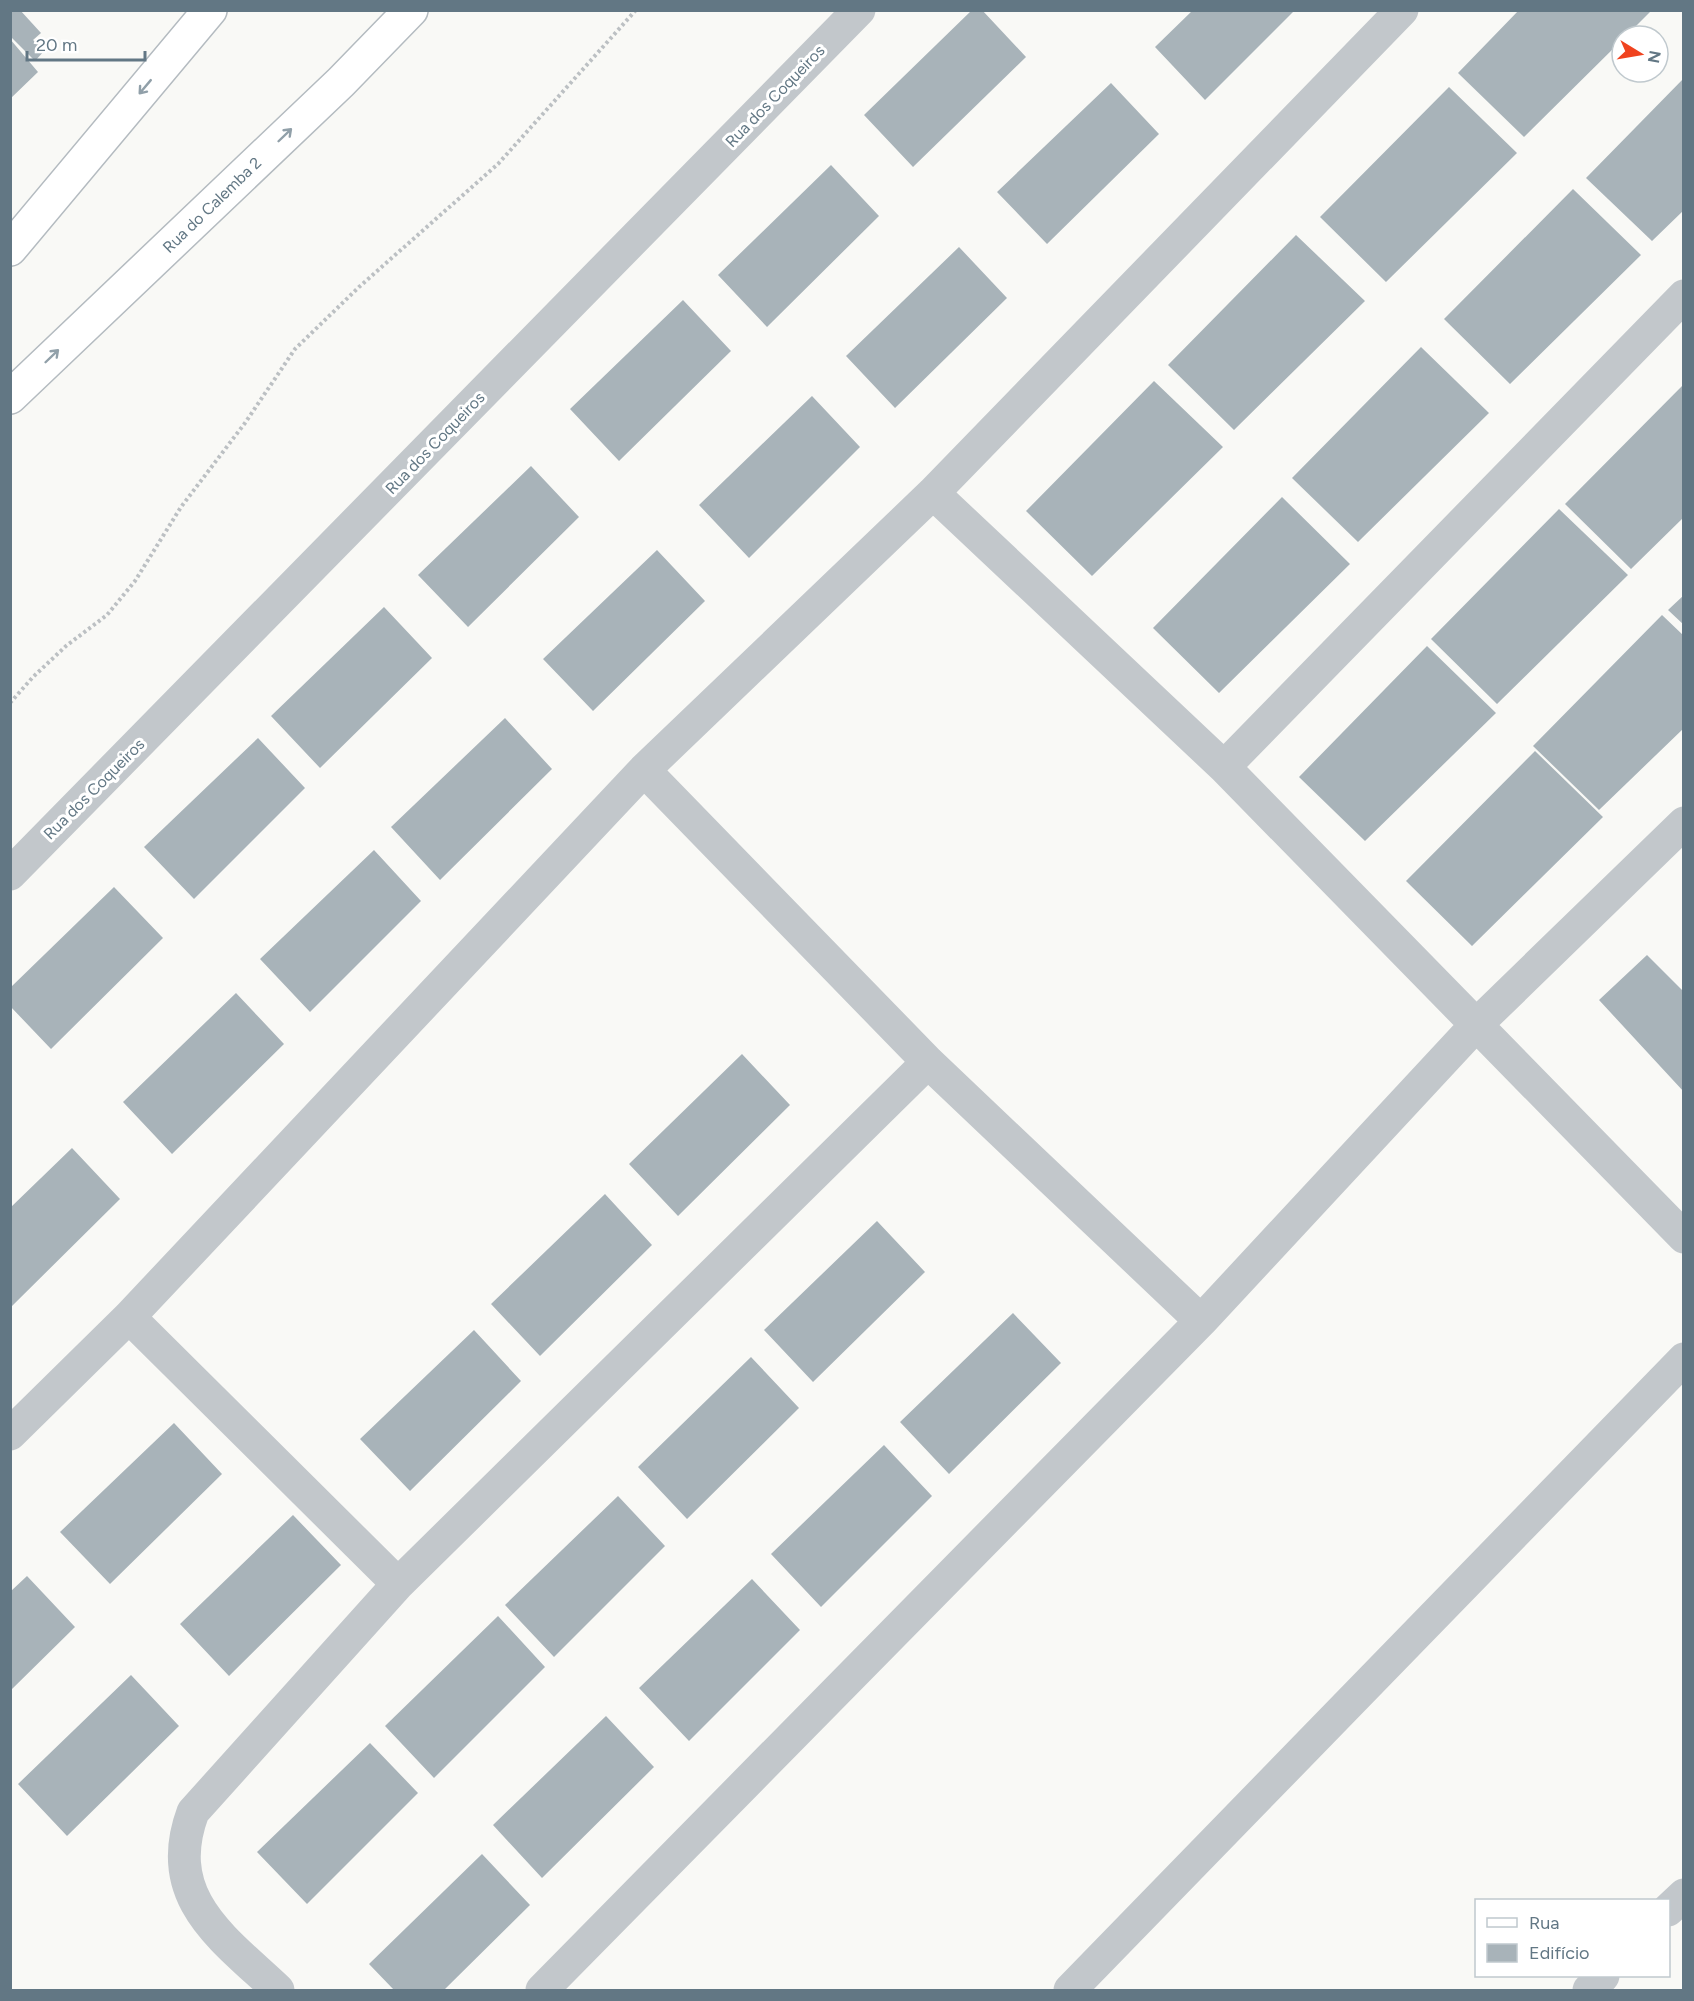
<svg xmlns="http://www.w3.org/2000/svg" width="1694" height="2001" viewBox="0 0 1694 2001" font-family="Figtree,sans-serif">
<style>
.building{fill:#a8b3b9}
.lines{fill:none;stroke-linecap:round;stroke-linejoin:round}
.secondary-casing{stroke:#b4bbc0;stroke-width:36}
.path{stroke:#bcc0c3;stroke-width:4;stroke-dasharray:3 3;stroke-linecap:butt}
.minor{stroke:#c2c7cb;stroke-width:33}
.secondary{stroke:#fff;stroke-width:33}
.oneway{stroke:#91a0a9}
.labels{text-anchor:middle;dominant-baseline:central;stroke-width:6;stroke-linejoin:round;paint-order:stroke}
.street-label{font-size:16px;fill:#627784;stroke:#fff}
</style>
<rect width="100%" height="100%" fill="#f9f9f6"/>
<path class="building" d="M10,10H20L41,33L33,40L45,50L35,61L10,36Z
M972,10H982L1026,57L913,167L864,115Z
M1193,10H1295L1205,100L1155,47Z
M1519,10H1652L1626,36H1622V40L1524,137L1458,73Z
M10,39L38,72L10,99Z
M1684,78V210L1652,241L1586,178Z
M1111,83L1159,134L1047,244L997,192Z
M1449,87L1517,153L1386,282L1320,217Z
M831,165L879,216L767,327L718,275Z
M1573,189L1641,255L1510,384L1444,319Z
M1296,235L1365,301L1234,430L1168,365Z
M959,247L1007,298L895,408L846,356Z
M683,300L731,351L619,461L570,409Z
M1421,347L1489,413L1358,542L1292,478Z
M1154,381L1223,447L1092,576L1026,511Z
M1684,384V517L1631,569L1565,504Z
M812,396L860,447L749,558L699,505Z
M531,466L579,517L468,627L418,575Z
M1282,497L1350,564L1219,693L1153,628Z
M1559,509L1628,575L1497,704L1431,639Z
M657,550L705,601L593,711L543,659Z
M1684,595V625L1668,610Z
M384,607L432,658L320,768L271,716Z
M1662,615L1684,636V728L1599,810L1533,746Z
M1427,646L1496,713L1365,841L1299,777Z
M505,718L552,769L440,880L391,827Z
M258,738L305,788L194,899L144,847Z
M1535,751L1603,817L1472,946L1406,881Z
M374,850L421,901L310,1012L260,959Z
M114,887L163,938L51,1049L10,1006V988Z
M1647,955L1684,992V1092L1599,1000Z
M236,993L284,1044L172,1154L123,1102Z
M742,1054L790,1105L678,1216L629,1164Z
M72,1148L120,1199L10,1308V1208Z
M605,1194L652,1245L540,1356L491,1304Z
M877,1221L925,1272L813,1382L764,1330Z
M1013,1313L1061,1363L949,1474L900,1422Z
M474,1330L521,1381L410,1491L360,1439Z
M751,1357L799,1408L687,1519L638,1467Z
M174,1423L222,1474L110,1584L60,1532Z
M884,1445L932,1496L821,1607L771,1554Z
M618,1496L665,1546L554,1657L505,1605Z
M293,1515L341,1565L229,1676L180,1624Z
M27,1576L75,1627L10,1691V1592Z
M752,1579L800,1630L689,1741L639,1688Z
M498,1616L545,1667L434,1778L385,1726Z
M131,1675L179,1726L67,1836L18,1784Z
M606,1716L654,1767L542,1878L493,1825Z
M370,1743L418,1793L307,1904L257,1852Z
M482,1854L530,1905L444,1990H394L369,1964Z"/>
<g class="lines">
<g class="secondary-casing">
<path id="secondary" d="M10,249L210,10
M10,397L341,82L411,10"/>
</g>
<path class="path" d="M10,703L33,677L66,646L107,615L135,581L181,507L245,423L295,349L359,287L498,164L636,10"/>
<path class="minor" d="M933,493L1224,767L1684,1237
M1224,767L1684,296
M644,770L928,1062L1201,1321
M10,874L859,10
M129,1317L398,1584
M10,1434L129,1317L644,770L933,493L1402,10
M1668,1910L1684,1895
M278,1990C223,1938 161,1898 193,1812L398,1584L928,1062
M542,1990L1201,1321L1477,1024L1684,823
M1070,1990L1684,1359
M1589,1990L1603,1976"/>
<use href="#secondary" class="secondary"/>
</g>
<defs><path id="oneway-shaft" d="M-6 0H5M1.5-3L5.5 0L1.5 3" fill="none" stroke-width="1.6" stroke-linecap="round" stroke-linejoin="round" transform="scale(1.5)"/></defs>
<g class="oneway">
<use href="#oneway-shaft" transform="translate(145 87) rotate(130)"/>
<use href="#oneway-shaft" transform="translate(285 135) rotate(-44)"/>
<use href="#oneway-shaft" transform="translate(52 356) rotate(-44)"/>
</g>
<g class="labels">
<g class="street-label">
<text transform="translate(775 96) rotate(-46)">Rua dos Coqueiros</text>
<text transform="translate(212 205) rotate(-44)">Rua do Calemba 2</text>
<text transform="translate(435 443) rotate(-46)">Rua dos Coqueiros</text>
<text transform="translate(94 789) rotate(-45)">Rua dos Coqueiros</text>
</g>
</g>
<rect width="1694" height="2001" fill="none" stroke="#627784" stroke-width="24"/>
<rect x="1475" y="1899" width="195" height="78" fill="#ffffff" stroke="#c0c9ce" stroke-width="1.5"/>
<rect x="1487" y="1918" width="30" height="9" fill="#ffffff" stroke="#c0c9ce" stroke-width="1.5"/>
<text x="1529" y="1929" font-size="18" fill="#627784">Rua</text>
<rect x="1487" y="1944" width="30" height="18" fill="#a8b3b9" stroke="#c0c9ce" stroke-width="1.5"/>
<text x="1529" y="1959" font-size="18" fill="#627784">Edifício</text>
<g transform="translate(1640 54) rotate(101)"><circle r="28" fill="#ffffff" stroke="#c0c9ce" stroke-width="1.5"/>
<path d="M0-4.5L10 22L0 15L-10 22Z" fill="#f0431f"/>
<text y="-9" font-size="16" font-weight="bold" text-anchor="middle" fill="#627784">N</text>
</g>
<path d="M27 51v9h118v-9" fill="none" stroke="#627784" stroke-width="3"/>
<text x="36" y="51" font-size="18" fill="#627784" stroke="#ffffff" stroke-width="4.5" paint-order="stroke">20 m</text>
</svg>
